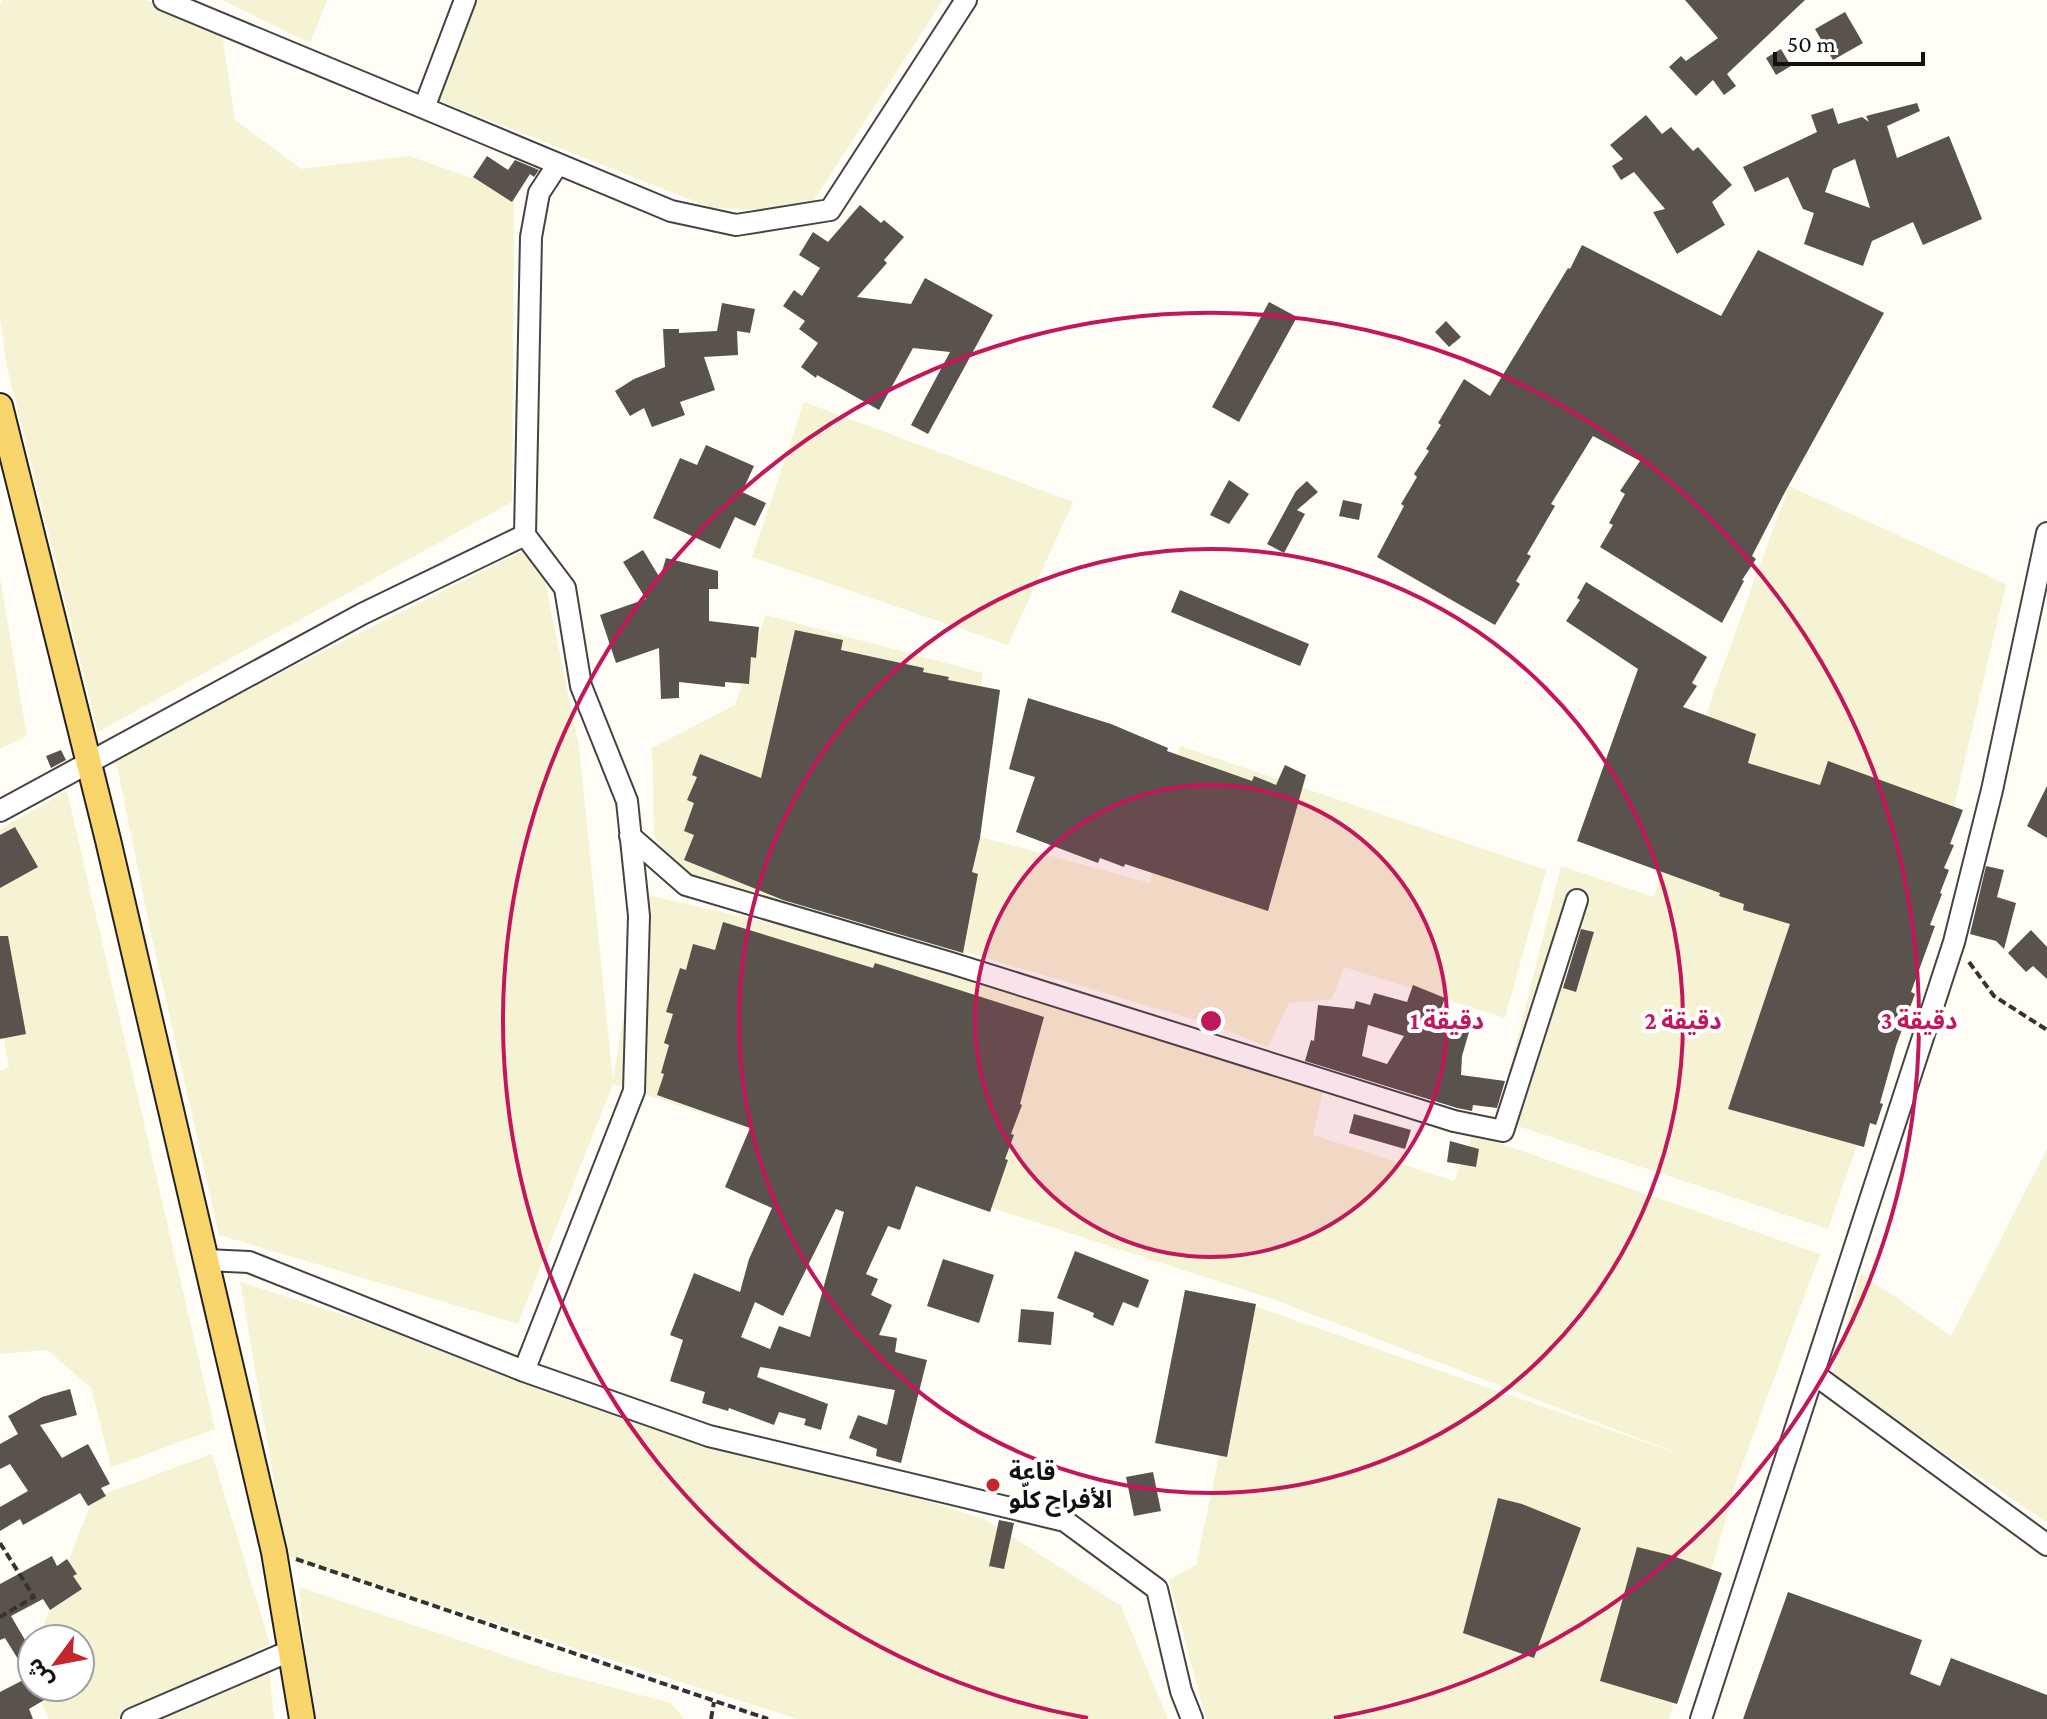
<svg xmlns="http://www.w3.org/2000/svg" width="2047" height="1719" viewBox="0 0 2047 1719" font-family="'Crimson Pro','Noto Sans Arabic',serif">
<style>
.farmland{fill:#f6f3d4}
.building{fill:#5a524d;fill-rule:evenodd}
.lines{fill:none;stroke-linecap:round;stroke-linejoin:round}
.minor-casing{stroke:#444;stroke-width:24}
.major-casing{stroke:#222;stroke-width:28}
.path{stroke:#333;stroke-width:4;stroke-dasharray:8 4;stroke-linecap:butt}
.minor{stroke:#fff;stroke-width:20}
.major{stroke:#f9d66b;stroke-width:24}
.ring{fill:none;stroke:#c2185b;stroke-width:4}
.poi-dot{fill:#c4262e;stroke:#fff;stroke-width:3}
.labels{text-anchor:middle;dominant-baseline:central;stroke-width:8;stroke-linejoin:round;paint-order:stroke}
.poi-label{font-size:24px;font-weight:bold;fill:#111;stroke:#fff;text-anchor:start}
.centre{fill:#c2185b;stroke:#fff;stroke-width:4}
.ring-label{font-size:24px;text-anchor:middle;font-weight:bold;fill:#c2185b;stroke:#fff;stroke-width:8;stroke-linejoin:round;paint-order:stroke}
</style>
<rect width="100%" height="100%" fill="#fffdf5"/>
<path class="farmland" d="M3,0H146L221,26L235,120L301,169L409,156L514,193L512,502L98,732L7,367L0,319V5Z
M222,0H327L310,43Z
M476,0H943L807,211L712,208L435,99Z
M804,402L1073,502L1008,645L752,557Z
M1789,486L2006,584L1912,986L1828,1229L1497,1119L1561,866L1654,897L1714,691Z
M537,544L579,746L613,1080L643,894L1044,986L1325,1082L1313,1135L1454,1181L1473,1134L1820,1254L1738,1476L1669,1719H1206L1169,1580L1196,1565L1251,1305L1691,1458L1272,1299L613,1084L518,1324L219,1235L150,929L115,756Z
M0,578L27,736L0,749Z
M766,615L983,673L943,948L681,881L654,835L652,748L735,705Z
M1180,746L1546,870L1505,1018L1344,967L1332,999L1289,1003L1268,1047L1216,1026L959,950L970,834L1150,883Z
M67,791L215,1429L111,1467L91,1388L47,1350L0,1354V1071L9,1067L0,1020V829Z
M2047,1149V1520L2046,1522L1831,1376L1861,1273L1951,1336Z
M240,1282L984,1519L1121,1606L1168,1719H797L287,1556Z
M212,1454L270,1644L117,1719H49L35,1687H80V1639H38L93,1498Z
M299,1587L555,1672L671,1703L684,1719H312Z
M269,1669L274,1719H129Z"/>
<path class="building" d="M1685,0H1805L1727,74L1736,86L1724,95L1713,80L1696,96L1669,67L1681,56L1686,61L1718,38Z
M1845,12L1863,43L1833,60L1815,29Z
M1781,49L1791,66L1776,75L1766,58Z
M1917,103L1920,111L1887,126L1897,158L1949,136L1982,219L1923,245L1913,222L1872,241L1863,266L1804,244L1814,213L1803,209L1788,177L1755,192L1743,167L1817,132L1811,115L1833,108L1838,124L1862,117L1869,122L1866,116ZM1855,159L1870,208L1825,192L1833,169Z
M1646,115L1662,134L1671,127L1693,151L1698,147L1732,185L1712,202L1725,225L1677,254L1653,212L1665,209L1634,172L1621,180L1612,166L1623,159L1610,145Z
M487,156L508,170L515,160L539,170L534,177L530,174L512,202L473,177Z
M860,205L881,223L884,220L904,237L884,260L887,263L857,297L911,304L925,278L993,315L928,434L911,425L950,352L913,348L879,410L817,375L816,378L801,367L818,343L799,329L805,321L783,306L794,290L802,296L820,268L799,255L813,232L828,242Z
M1582,245L1721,316L1758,250L1884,313L1785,492L1752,556L1756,559L1742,580L1744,581L1722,623L1600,547L1613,525L1609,523L1625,494L1620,491L1640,461L1593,436L1551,504L1555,506L1527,554L1531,556L1516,581L1520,584L1495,625L1377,557L1404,506L1401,504L1417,477L1414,474L1429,451L1426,449L1441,425L1438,423L1464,379L1490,396L1568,268L1570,269Z
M1269,302L1297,317L1239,422L1212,407Z
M722,303L755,309L750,333L737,331L738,355L704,357L715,390L680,402L685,415L652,427L644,408L630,416L615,391L634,379L665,367L663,329H679V333L717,331Z
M1446,321L1461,337L1449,347L1435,332Z
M706,445L754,466L742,492L766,503L755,526L735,517L720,549L653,518L680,458L697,465Z
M1229,480L1249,494L1229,524L1210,515Z
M1307,481L1318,492L1297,510L1305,514L1284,553L1267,544L1296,491Z
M1343,500L1362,504L1359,520L1339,516Z
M643,550L660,578L666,558L718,571V589H709V621L759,627L756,658L751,657L749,684L725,682V687L679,682V698L661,699L659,648L616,663L600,615L646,599L623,562Z
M1586,582L1707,657L1692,683L1697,686L1683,707L1756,734L1748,763L1820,785L1828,761L1963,810L1950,844L1954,845L1944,868L1949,870L1940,893L1942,894L1930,925L1935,926L1911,992L1915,994L1896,1046L1880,1103L1883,1104L1876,1125L1870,1123L1864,1147L1728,1109L1790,924L1743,910L1744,904L1719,896L1720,893L1577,841L1638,669L1566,621L1580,600L1577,598Z
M1180,590L1309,644L1300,666L1171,612Z
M795,630L843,640L841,650L924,668L923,672L949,677L948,680L1000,690L980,838L972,872L978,874L963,953L783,900L684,860L694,835L684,831L694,803L687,800L697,777L692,775L700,754L761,778Z
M1028,698L1111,724L1168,748L1167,751L1252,781L1254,776L1276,785L1285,765L1306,775L1268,911L1125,864L1124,867L1100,858L1098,863L1016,832L1035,777L1009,769Z
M61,750L66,760L51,768L46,756Z
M2047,786V838L2027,826Z
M15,827L38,867L0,888V835Z
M1986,866L2004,870L1997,897L2016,903L2004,949L1996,941L1970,934Z
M723,922L873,968L875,963L1044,1017L1020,1104L1022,1105L1011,1134L1014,1135L1005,1159L1008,1160L990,1212L916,1186L900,1230L888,1226L866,1274L878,1279L871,1295L892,1305L879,1335L897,1338L895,1352L927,1360L901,1463L876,1456L877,1449L849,1438L858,1415L887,1425L895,1390L760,1367L757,1377L828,1404L821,1430L804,1425L806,1419L779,1412L774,1425L729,1408L728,1411L702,1403L705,1392L670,1381L683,1340L670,1335L694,1273L740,1292L749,1259L772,1208L725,1187L750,1128L657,1095L664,1074L661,1073L669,1045L664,1043L673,1014L666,1012L680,968L686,970L693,944L715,950ZM836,1209L844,1212L810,1337L779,1326L770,1349L741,1337L755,1302L783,1316Z
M1581,929L1594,932L1576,992L1563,988Z
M2031,930L2047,947V979L2033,966L2026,972L2008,953Z
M0,936H8L26,1034L0,1039Z
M1413,985L1445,998L1436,1022L1469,1032L1462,1056L1461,1075L1505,1081L1497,1108L1473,1105L1472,1111L1457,1108L1305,1061L1311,1040L1314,1041L1318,1005L1354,1009L1356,1001L1370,1005L1374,993L1407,1002ZM1368,1025L1404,1036L1387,1064L1362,1056Z
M1354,1114L1411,1130L1405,1149L1349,1133Z
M1450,1141L1479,1149L1476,1167L1447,1162Z
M1075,1251L1149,1280L1138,1308L1123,1302L1113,1326L1093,1317L1094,1313L1057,1298Z
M943,1259L994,1275L979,1323L927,1306Z
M1185,1290L1256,1304L1227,1457L1155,1443Z
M1021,1309L1054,1312L1051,1345L1018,1342Z
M70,1389L77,1415L40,1425L62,1458L88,1444L110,1484L101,1488L106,1496L88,1506L80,1493L23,1525L20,1519L0,1531V1507L28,1491L10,1464L0,1469V1444L18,1434L8,1416L42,1397Z
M1153,1472L1161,1511L1134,1516L1126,1477Z
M1498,1498L1522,1504L1581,1528L1534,1658L1463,1633Z
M999,1520L1014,1523L1004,1569L989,1566Z
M1637,1547L1670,1555L1722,1573L1677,1704L1600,1681Z
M52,1556L57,1566L67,1559L77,1574L73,1576L82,1589L50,1610L43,1599L11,1616L32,1652V1687H66L29,1709L33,1719H0V1692L29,1677L5,1638L0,1640V1584Z
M1788,1592L1922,1640L1910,1674L1940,1686L1951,1658L2047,1695V1719H1743Z"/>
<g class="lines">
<g class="minor-casing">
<path id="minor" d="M164,0L424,108L465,0
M424,108L671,211L736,225L830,210L966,0
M525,535L531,237L539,193L558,164
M0,811L362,614L525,535L565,588L581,686L627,801L639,916L634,1091L524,1371
M630,836L686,885L951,963L1454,1121L1503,1131L1577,900
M206,1260L249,1262L524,1371L709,1436L1065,1521L1157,1589L1181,1691L1192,1719
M1814,1374L2047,1545
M132,1719L292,1650
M1701,1719L1954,942L1992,790L2047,533"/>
</g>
<g class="major-casing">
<path id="major" d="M0,406L108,840L274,1552L302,1719"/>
</g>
<path class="path" d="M1969,962L1994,996L2047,1030
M0,1543L34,1597L0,1617
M296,1559L768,1719
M711,1719L714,1702"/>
<use href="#minor" class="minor"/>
<use href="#major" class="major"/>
</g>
<circle cx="1211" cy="1021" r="236" fill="#c2185b" fill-opacity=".12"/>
<g class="ring">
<circle cx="1211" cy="1021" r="236"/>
<circle cx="1211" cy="1021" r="472"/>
<path d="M1088 1718A708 708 0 1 1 1334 1718"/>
</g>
<circle class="poi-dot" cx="993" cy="1485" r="8"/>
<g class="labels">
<g class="poi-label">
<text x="1009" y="1471">قاعة<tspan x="1009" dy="28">الأفراح كلّو</tspan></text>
</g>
</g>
<circle cx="1211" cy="1021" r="12" class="centre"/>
<g class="ring-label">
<text x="1447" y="1029">1 دقيقة</text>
<text x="1683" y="1029">2 دقيقة</text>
<text x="1919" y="1029">3 دقيقة</text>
</g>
<g transform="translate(56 1663) rotate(238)"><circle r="38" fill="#ffffff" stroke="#a0a0a0" stroke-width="2"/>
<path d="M0-6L14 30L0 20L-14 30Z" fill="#c4262e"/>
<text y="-12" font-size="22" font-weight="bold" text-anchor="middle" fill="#111111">ش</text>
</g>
<path d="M1775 52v12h148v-12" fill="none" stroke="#111111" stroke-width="4"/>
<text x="1787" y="52" font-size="24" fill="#111111" stroke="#ffffff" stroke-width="6" paint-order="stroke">50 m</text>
</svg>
